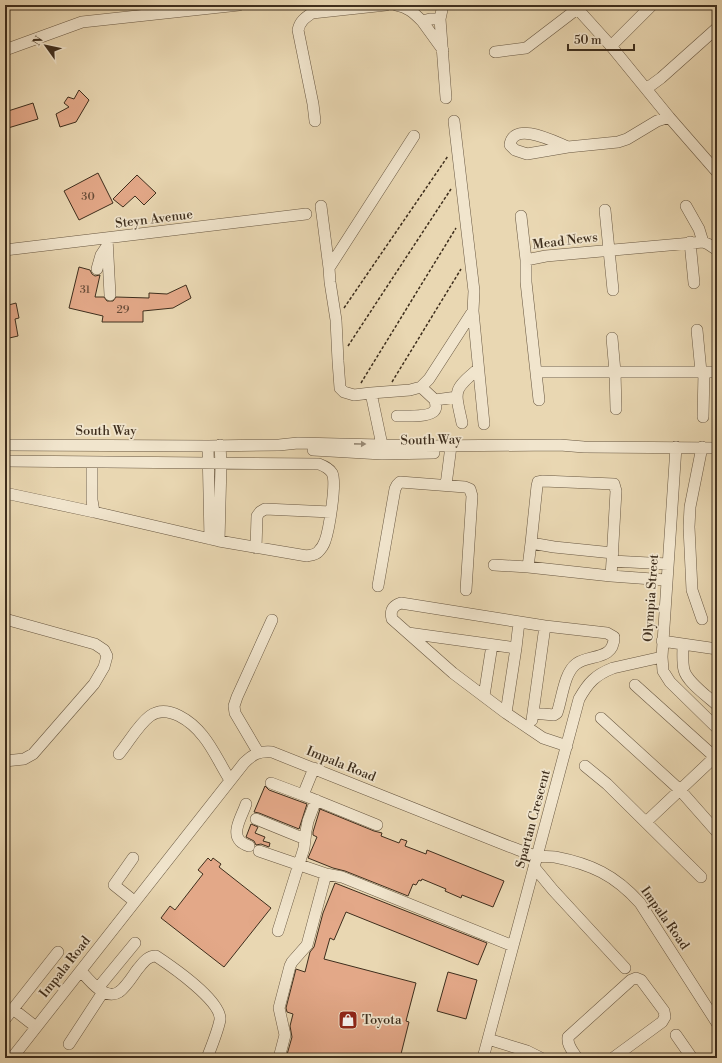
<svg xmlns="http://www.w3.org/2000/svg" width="722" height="1063" viewBox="0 0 722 1063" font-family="'Libre Bodoni',serif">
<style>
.building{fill:#e3a888;stroke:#3e2e1d}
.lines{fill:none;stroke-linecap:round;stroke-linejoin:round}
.minor-casing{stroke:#695842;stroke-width:12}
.path{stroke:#3e2e1d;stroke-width:1.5;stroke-dasharray:3 2;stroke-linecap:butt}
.minor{stroke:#f1e5cd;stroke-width:11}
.oneway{fill:#988a75}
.labels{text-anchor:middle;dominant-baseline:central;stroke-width:3.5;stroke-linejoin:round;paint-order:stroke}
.number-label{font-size:11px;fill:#674c38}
.street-label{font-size:13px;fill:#3e2e1d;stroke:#f1e5cd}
.poi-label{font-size:13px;fill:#3e2e1d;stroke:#f1e5cd;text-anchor:start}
</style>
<rect width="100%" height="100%" fill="#e9d7b2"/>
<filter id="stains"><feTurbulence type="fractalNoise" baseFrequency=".005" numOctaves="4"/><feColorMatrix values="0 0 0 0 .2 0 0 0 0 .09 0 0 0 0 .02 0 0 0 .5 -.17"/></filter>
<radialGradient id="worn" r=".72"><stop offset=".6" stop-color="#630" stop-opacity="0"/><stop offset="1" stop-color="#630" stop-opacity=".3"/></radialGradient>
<path class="building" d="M79,90L89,100L76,122L60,127L56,114L69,107L64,103L68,97L74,99Z
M33,103L38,119L8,128L5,117V112Z
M98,173L113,203L79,220L64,191Z
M137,175L156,193L144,205L135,196L123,207L113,199Z
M79,267L90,270L92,274L95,276L100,275L95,297H104L107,301H113L116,297L149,298V293L167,294L186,285L191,298L173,308L143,311V322H102L103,316L69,308Z
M16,303L19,318L15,319L18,336L5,339V306Z
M265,786L269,790L307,804L299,829L259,813L254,812Z
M320,809L374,831L382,833L381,836L399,843L401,839L407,841L405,846L426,854L427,850L504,881L493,907L462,895L461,898L445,891L446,889L422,879L421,881L419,880L416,885L413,884L408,896L345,871L333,868L308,858L317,837L313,835V832Z
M251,824L258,827L255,833L265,837L263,841L270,843L269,847L261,844L256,845L254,841L246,837Z
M208,858L211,861L213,858L221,864L219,867L271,908L224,967L161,918L170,906L175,910L203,874L198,870Z
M335,883L487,943L478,965L346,912L334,940L330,938L324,959L416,983L406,1021L409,1022L400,1058H286L292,1037L290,1026L293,1014L287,1012L286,1008L296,969L305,972L310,952L314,947L323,913Z
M448,972L477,980L466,1019L437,1011Z"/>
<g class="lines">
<g class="minor-casing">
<path id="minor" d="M396,5C408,7 414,13 422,21L430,19H440L443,5
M574,5L611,46L669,117L717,172
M440,19L446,98
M422,21L443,50
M611,46L652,5
M5,50L82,22L239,5
M495,52L526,48L577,9
M646,89L661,78L717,28
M315,121L313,104L298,30C300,21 305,18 312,13L386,5
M568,147C555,142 513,120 510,145L515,150L527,154L568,147L618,142L627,139L657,121L669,117
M321,206L329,268
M686,206L699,229L703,242
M605,210L613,290
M521,216L526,260
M107,238L110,295
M690,242L694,283
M5,250L306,214
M97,269L101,255L107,246
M473,311L484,424
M697,330L701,372
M612,338L615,372L616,409
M537,372H717
M421,387L435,400L457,397
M371,393L410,390L421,387L429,379L473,311L474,291L454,121
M539,400L526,282V260L546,256L703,242L708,244L717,250
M397,416C405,416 427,417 433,412C437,409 436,405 435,400
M703,417L704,372
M462,423C455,390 452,391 478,369
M5,445L208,446L279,445L298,443L423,446L560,445L584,447L717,448
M208,446L210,539
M676,447L662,657L663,671L670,682L717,728
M702,447L690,507L689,527L692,590L702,619
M313,450L382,454L434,453
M382,454V445L371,393L354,395L344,392L340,388L338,361L336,320L330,282L329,268L414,136
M5,461L319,464C324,466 329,468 332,473C337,482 329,530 325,541C324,544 321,549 318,552C315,555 311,555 307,556L219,541L94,512L92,500V463
M446,485L451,446
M5,493L94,512
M219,541L221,464L220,445
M256,548L257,516L260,512L265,509L331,512
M613,553L554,547L531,543L537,486L538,482L543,481L614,484L616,491L612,561L668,564
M494,565L528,567L611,576L612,561
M528,567L531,543
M611,576L666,580
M378,586L395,489L397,485L400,482L465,487L470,489L472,496L466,590
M5,619L95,644L104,650L107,656L104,667L94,684L33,754L24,759L5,761
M408,633L516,648L519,622
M662,641L717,649
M683,644C683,652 682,662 684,670C687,682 707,696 717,705
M635,685L717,759
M484,696L492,645
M506,713L516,648
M533,713L554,715L557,713C562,699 564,673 576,664C589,654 614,661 614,637L607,633L545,626L401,603C392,606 390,611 392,619L453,673L506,713L543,738L567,746
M601,718L680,790L717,832
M532,720L545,626
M258,752L235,713L234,706L237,697L272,620
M119,754C129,742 138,725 150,716C168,703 192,722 203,736C213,748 221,766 230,780
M585,766L607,784L701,877
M314,768L303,795L377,825
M271,783L303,795
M246,804C243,814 231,832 240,841C242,843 246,845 249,846
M256,819L305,839
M646,822L717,755
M259,851L326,874
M133,858L114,885L134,901
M534,867L553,890L625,968
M278,931L304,848L306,831L308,821L316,800
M81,971C89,980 105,1001 119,992C126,987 132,977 137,970C143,963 147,956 156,956C171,966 222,1001 220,1020C218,1030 211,1048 207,1058
M98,988L135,943
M13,1009L58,952
M5,1019L13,1009L36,1027
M676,1035L692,1058
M488,1039L527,1051L541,1058
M69,1044L103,992
M12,1058L244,763C253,754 259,751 272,752L508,846C517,849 527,854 537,856C543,857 549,856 555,857C591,864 615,875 640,903L717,1023
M279,1058L285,1035L279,1008L290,966L292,962L307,945L326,874L342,877L513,946
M483,1058L579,699C588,683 595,675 613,668L662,657
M577,1058C573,1051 567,1046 568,1037L631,980L636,978L641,980L664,1011L665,1017L662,1022L613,1058"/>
</g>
<path class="path" d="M344,308L448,156
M348,346L451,189
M392,382L461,269
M361,383L456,228"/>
<use href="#minor" class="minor"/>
</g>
<defs><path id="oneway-solid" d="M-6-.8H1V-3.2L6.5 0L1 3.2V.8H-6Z"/></defs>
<use class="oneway" href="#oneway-solid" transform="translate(360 444) rotate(1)"/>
<defs>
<g id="shop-square" transform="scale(1)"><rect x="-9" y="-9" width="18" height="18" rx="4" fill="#8f2418" stroke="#f1e5cd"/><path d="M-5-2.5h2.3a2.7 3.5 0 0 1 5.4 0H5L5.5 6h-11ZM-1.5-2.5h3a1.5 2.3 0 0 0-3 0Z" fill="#fff"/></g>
</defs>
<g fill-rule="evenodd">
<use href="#shop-square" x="348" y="1020"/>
</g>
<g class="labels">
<g class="number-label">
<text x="88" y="197">30</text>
<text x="85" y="290">31</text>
<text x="123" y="310">29</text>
</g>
<g class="street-label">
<text transform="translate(154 219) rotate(-7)">Steyn Avenue</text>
<text transform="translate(565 241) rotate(-7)">Mead News</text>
<text x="106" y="431">South Way</text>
<text transform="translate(431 440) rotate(-1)">South Way</text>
<text transform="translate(651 598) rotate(-86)">Olympia Street</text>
<text transform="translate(341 764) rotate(22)">Impala Road</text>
<text transform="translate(533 819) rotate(-75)">Spartan Crescent</text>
<text transform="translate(665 918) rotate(55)">Impala Road</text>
<text transform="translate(65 967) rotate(-52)">Impala Road</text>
</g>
<g class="poi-label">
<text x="362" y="1020">Toyota</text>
</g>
</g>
<rect width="722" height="1063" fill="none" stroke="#e9d7b2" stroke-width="20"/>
<rect x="6" y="6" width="710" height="1051" fill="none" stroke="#3e2e1d" stroke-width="2"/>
<rect x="10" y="10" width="702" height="1043" fill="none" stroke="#3e2e1d"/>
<g transform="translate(46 46) rotate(303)" stroke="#f1e5cd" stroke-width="3" paint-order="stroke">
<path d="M0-3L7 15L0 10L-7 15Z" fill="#3e2e1d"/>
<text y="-6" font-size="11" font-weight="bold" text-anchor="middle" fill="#3e2e1d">N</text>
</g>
<path d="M568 44v6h66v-6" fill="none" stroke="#3e2e1d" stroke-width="2"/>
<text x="574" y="44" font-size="12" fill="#3e2e1d" stroke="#f1e5cd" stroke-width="3" paint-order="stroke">50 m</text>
<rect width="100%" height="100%" filter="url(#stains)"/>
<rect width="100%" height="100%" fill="url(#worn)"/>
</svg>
